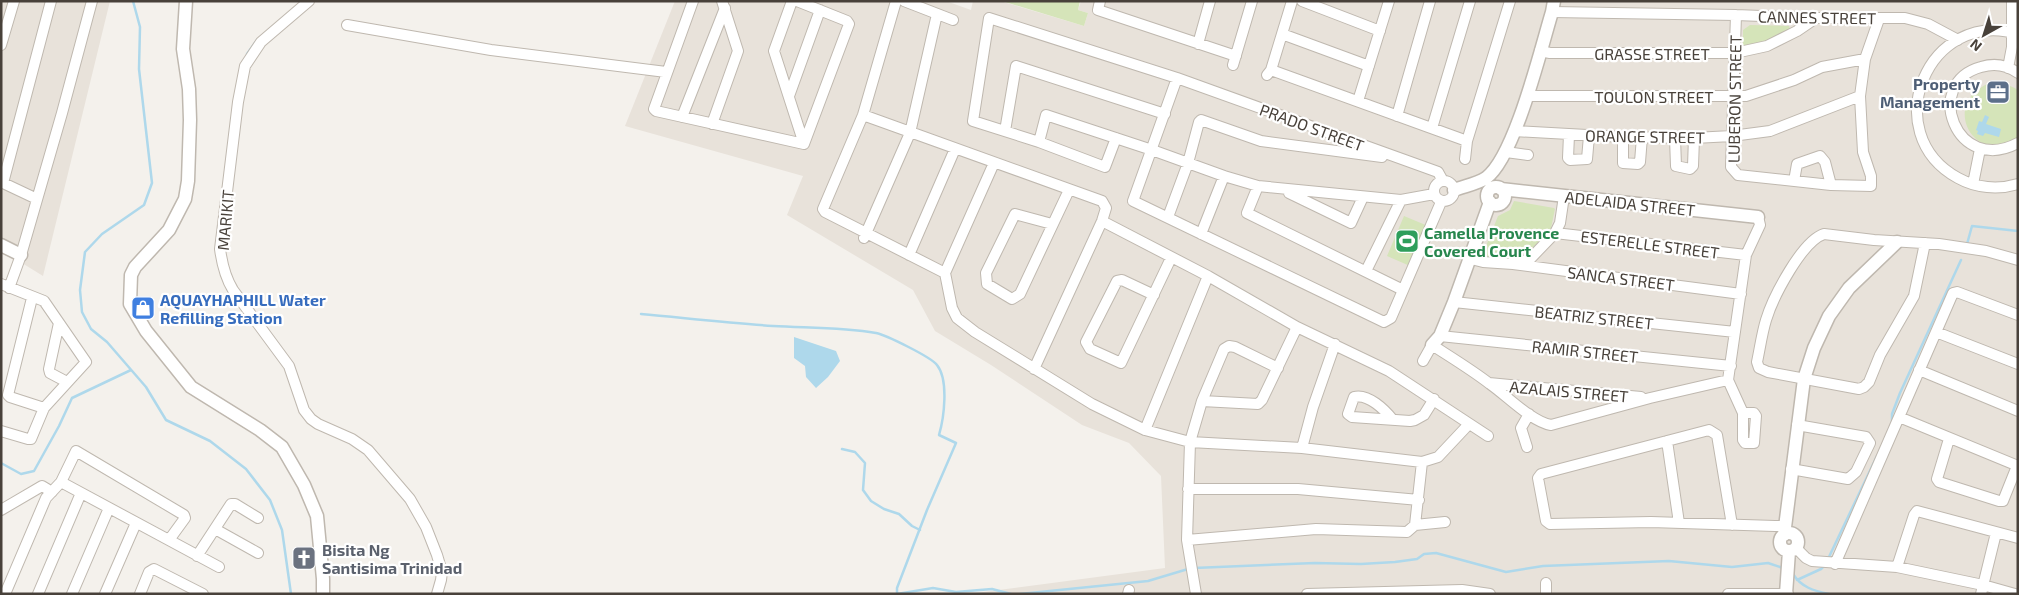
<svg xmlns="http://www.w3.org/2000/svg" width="2019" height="595" viewBox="0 0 2019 595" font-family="'Exo 2',sans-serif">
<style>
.residential{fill:#e8e2da}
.green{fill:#d5e4b9}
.water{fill:#aed8eb}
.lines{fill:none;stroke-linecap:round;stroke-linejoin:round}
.stream{stroke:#aed8eb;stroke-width:2.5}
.minor-casing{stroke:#bfb8af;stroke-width:12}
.tertiary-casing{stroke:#bfb8af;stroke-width:15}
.minor{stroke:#fff;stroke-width:10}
.tertiary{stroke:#fff;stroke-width:12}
.labels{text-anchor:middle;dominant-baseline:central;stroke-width:4.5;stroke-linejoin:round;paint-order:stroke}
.street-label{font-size:16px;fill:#48413a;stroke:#fff}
.service-label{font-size:16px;font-weight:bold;fill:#4e5e75;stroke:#fff;text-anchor:end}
.leisure-label{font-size:16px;font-weight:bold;fill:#27864d;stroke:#fff;text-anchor:start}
.shop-label{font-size:16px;font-weight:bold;fill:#366cbe;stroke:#fff;text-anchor:start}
.worship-label{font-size:16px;font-weight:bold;fill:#5b616d;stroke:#fff;text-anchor:start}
</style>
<rect width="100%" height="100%" fill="#f4f1ec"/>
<path class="residential" d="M1,1H110L43,276L1,250Z
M675,1H946L971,10L973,1H1000L1084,26L1088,13L1078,10L1081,1H2018V594H968L1165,568L1161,476L1129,443L1082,425L991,365L935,331L913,290L787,215L803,176L625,126Z"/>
<path class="green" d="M1002,1H1080L1078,10L1088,13L1084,26Z
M1750,25L1789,26L1791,32L1780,39L1743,47V30Z
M1990,83C2001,83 2009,84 2018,90V141C1972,166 1940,102 1990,83Z
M1514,201L1554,208L1555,209L1551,228L1530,251L1511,258L1484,257L1482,256L1498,216L1510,210Z
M1404,216L1428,226L1410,266L1387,256Z"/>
<path class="water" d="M1985,115L1989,117L1986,124L2001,129L1999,137L1985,133L1983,136L1977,134L1978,131L1976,130L1979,121L1982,122Z
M794,337L836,351L840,361L828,377L816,388L806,377L805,366L794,358Z"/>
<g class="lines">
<path class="stream" d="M133,1L140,27L139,69L152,183L144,205L102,234L85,252L80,290L82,312L91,329L107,342L146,387L166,420L210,441L246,469L270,500L282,530L291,594
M247,54L257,40
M1967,244L1972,226L2018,231
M641,314C685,318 729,323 773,326C808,328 842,327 876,333C886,335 931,357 937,365C949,380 944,418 939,435L956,443L927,510L897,588V593
M1892,423V414L1900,393L1961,260
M842,449L855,452L865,463L863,490L871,501L884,509L899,514L912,526L920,530
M1,463L21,474L34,471L59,426L72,398L131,370
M1828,559L1877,456
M1194,568L1315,563L1361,564L1395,562L1417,559L1424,554L1436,553L1506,572L1543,566L1669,561L1732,567L1768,563L1783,568
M1793,574C1801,587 1814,591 1829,594
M1797,580L1821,569L1824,566
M897,594L933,588L956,592L992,589L1011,594
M1020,594L1148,581L1188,569"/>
<g class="minor-casing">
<path id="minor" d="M309,1L261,42L245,66L238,102L220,249C222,264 225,277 233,290L289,366L304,410L311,419L318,424L352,439L368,450L410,499L426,527L437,555L442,572L441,580L437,594
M693,1L654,109L656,111L804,144
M792,1L774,51L804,144
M797,1L847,21L849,24L804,144
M896,1L863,115L823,209L825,212L945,273
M904,1L953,20
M1100,1L1098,10L1236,56
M1302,1L1380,31
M1552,12L1736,15L1816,18H1905L1928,24L1958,40
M1736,15L1731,167L1738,175L1831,185L1871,186V176L1863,152L1860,96L1865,59L1879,19
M347,25L491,50L666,72
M1282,34L1369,66
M2018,34C1928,7 1876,133 1958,178C1976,188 1998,190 2018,184
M1198,44L1210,1
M1,45L14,1
M1540,51L1550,53H1735L1767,46L1797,31L1816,18
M1233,65L1252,1
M2008,68L2012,47V1
M1271,70L1467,141
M2018,73C2007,65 1994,63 1981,67C1922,83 1956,176 2018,143
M1267,75L1271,70L1292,1
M1177,78L1133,201L1384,322L1391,318L1441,202
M789,96L820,10
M1527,96H1746L1794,80L1822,67L1865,59
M1358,101L1389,1
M863,115L1102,201L1106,208L1102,221L1034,369
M1397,116L1430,1
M682,117L725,8
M712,124L738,51L722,1
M1432,128L1470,1
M1005,131L1016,66L1165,114
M1514,131L1623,137L1694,138L1732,136L1770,131L1860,96
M1569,135L1568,158L1570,160L1587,159L1589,136
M1623,137V163L1638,164L1640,162L1642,137
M1116,138L1105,167L1039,142L973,121L989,18L1177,78L1438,172L1443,181
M1675,138L1676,166L1690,169L1693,166L1694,138
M1039,142L1046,115L1152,150L1224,176L1258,186L1401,200L1434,194
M1506,152L1528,155
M1465,159L1467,141L1510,1
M994,163L945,273L952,308L957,318L975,332L1092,404L1145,430L1190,442L1302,448L1422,462L1438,457L1469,424
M1434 191a10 10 0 1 1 20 0a10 10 0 1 1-20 0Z
M1794,181L1797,164L1820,156L1825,162L1831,185
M1,182L37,199
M3,183L51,1
M1973,184L1980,149
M1258,186L1247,213L1403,290
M1289,193L1351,223L1363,197
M1168,217L1188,163L1199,122L1201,120L1261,141L1382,157
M1102,221L1208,276L1297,327L1389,371L1488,436
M1052,224L1015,214L986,273L987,284L1012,299L1020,294L1069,190
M1555,233L1746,255
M1201,234L1224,176
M864,238L910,133L937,14
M1925,243L1914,296L1880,355L1869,382L1864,387L1859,389L1768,372L1759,368L1757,362C1760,348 1762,333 1766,320C1773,297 1802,241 1824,234L1874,240L1939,244L1986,251L2018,260
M909,255L955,149
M1471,259L1483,262L1513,264L1741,294
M1516,263L1530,259L1555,233L1560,223L1564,196
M1366,271L1401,200
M1,284L44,301L86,362L44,408L31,439H28L1,431
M9,288L21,255L62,113L92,1
M1154,295L1122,280L1117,281L1086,342L1090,349L1121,363L1171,258
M32,298L8,395L10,397L44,408
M1454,302L1735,332
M2018,315L1957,292L1953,293L1899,417L2018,466
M59,323L49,369L50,373L67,382
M1936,332L2018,364
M1440,336L1731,366
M1423,361L1432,345C1452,358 1472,370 1490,384C1506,395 1532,422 1551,425L1650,398L1728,380
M1919,370L2018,411
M1489,383L1641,397
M1202,401L1258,404L1262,400L1297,327
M1743,413H1754L1756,416L1754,443H1745L1743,440V413L1728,380L1746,255L1760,225L1758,217
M1393,420C1385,410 1368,393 1354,397L1348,414L1352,417L1410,421L1415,420L1424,415L1434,399
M1145,430L1208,276
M1949,439L1937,479L1939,482L1999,501H2003L2017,466
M1667,441L1679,523
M1527,447L1521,428L1529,414
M1302,448L1313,407L1335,344
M1791,469L1848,479L1856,472L1870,443L1866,437L1797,425
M61,482L219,567
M1188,489H1298L1419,500
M1,510L42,486L52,492
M1415,525L1422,462
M1732,525L1717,435L1709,430L1541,474L1538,478L1546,521L1550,524L1651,522L1775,526H1784
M215,529L258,553
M1187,540L1316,529L1407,532L1415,525L1445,522
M1796,548L1806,558L1812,561L1897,567L1983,585L2015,594
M197,556L231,504H235L258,518
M1835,564L1899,417
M1897,567L1914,515L1917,511L2018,538
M1546,583V594
M5,594L46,498L61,482L76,451L184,515L185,518L169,540
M38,594L81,493
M72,594L109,508
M105,594L136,523
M140,594L149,572L154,569L203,594
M1128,594L1129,590
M1196,594L1187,540L1190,442L1202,401L1224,349L1229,346L1235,347L1278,368
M1307,594L1462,590L1490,594
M1728,594H1788
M1981,594L1996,533"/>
</g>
<g class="tertiary-casing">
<path id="tertiary" d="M186,1L183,49L189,89L190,120L188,181L185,199L169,230L135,267L131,275L130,304L146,331L191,387L260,430L282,447L304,485L317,516L323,579V594
M1487 196a9 9 0 1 1 18 0a9 9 0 1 1-18 0Z
M1501,189L1758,217
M1454,190C1464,186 1477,184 1486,178C1515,157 1541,48 1552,12L1554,1
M1,245L21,255
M1432,345L1440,336L1454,302L1490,202
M1780 542a9 9 0 1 1 18 0a9 9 0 1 1-18 0Z
M1784,535L1804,379L1814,348L1829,316L1849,288L1897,242
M1786,594L1789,551"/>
</g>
<use href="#minor" class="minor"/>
<use href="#tertiary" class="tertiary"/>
</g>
<defs>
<g id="office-square" transform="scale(1.25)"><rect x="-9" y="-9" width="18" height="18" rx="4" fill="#5c6f8a" stroke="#fff"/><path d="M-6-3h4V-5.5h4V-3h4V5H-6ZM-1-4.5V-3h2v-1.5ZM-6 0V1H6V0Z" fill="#fff"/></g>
<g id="stadium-square" transform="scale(1.25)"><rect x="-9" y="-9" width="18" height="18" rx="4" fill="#2e9e5b" stroke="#fff"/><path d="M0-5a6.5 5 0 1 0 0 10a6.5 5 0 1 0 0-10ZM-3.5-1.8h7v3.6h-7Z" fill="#fff"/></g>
<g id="shop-square" transform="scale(1.25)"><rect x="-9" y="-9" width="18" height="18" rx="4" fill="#3f7fe0" stroke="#fff"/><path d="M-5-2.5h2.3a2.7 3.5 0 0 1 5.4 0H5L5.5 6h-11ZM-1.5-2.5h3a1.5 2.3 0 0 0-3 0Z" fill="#fff"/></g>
<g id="church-square" transform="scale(1.25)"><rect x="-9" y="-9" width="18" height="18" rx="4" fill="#6b7280" stroke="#fff"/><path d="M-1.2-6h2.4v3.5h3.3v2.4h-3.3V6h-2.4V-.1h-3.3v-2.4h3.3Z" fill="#fff"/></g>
</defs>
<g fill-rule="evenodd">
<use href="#office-square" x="1998" y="92"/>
<use href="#stadium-square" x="1407" y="241"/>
<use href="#shop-square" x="143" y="308"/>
<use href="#church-square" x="304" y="558"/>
</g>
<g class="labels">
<g class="street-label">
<text transform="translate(1817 17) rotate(1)">CANNES STREET</text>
<text x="1652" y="53">GRASSE STREET</text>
<text x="1654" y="96">TOULON STREET</text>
<text transform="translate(1734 99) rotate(-89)">LUBERON STREET</text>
<text transform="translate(1312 127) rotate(20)">PRADO STREET</text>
<text transform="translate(1645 136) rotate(1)">ORANGE STREET</text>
<text transform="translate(1630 203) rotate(6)">ADELAIDA STREET</text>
<text transform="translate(225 220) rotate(-85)">MARIKIT</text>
<text transform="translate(1650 244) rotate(7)">ESTERELLE STREET</text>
<text transform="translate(1621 278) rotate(7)">SANCA STREET</text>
<text transform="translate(1594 317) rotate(6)">BEATRIZ STREET</text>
<text transform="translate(1585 351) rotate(6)">RAMIR STREET</text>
<text transform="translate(1569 391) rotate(5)">AZALAIS STREET</text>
</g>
<g class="service-label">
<text x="1980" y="83">Property<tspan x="1980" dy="18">Management</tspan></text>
</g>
<g class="leisure-label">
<text x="1424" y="232">Camella Provence<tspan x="1424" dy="18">Covered Court</tspan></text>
</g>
<g class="shop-label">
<text x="160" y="299">AQUAYHAPHILL Water<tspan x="160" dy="18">Refilling Station</tspan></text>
</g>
<g class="worship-label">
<text x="322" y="549">Bisita Ng<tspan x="322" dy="18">Santisima Trinidad</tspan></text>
</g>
</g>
<rect width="2019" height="595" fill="none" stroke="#48413a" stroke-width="5"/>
<g transform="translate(1984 35) rotate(219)" stroke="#ffffff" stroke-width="4" paint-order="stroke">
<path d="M0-4L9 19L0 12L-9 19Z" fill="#48413a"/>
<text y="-8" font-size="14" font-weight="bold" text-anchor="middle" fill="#48413a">N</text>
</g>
</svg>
